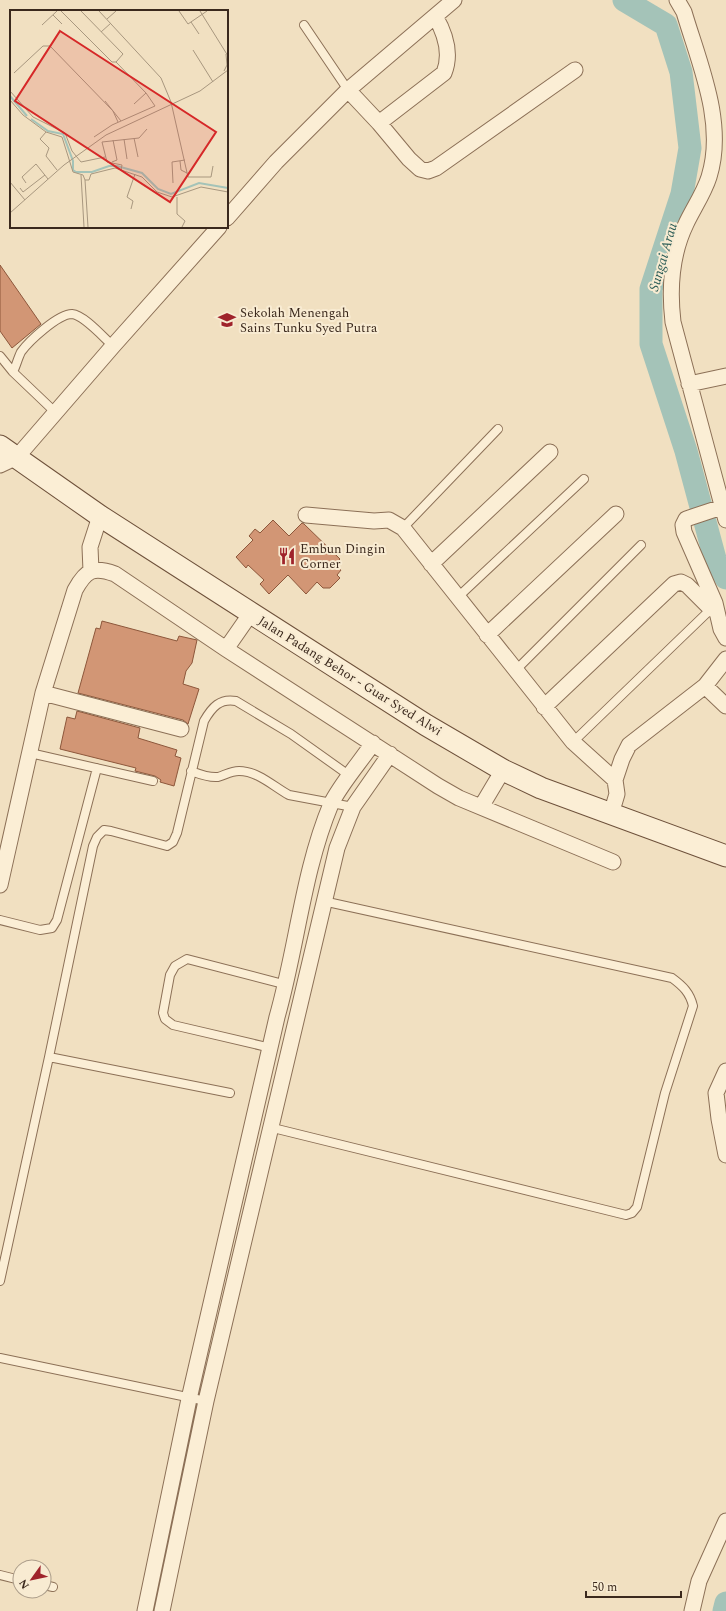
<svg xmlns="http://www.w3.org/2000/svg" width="726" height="1611" viewBox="0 0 726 1611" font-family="Spectral,serif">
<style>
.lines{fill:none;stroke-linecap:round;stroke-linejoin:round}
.river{stroke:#a4c3b8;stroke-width:23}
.building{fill:#d29675;stroke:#8d573b}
.lane-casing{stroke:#8c7057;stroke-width:10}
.street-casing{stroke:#8c7057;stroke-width:17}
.secondary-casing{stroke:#6e513b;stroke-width:23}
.lane{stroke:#fbeed5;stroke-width:8}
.street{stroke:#fbeed5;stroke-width:15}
.secondary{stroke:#fbeed5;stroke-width:21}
.labels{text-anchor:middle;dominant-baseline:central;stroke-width:4;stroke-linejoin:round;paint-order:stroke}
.poi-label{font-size:13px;fill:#3b291d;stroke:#f8ebd2;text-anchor:start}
.street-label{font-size:13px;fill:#3b291d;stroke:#f8ebd2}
.water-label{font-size:14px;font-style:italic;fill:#2b5c56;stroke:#f8ebd2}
.inset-river{fill:none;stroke:#a4c3b8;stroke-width:2}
.inset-road{fill:none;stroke:#a8977f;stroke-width:1}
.view{fill:#d62828;fill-opacity:0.15;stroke:#d62828;stroke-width:2}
.inset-edge{fill:none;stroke:#3b291d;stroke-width:2}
</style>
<rect width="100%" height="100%" fill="#f1e0c1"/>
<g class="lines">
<path class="river" d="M624,0L666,25L681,72L690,148L682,194L651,289V344L686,451L715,559L726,578
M724,1611L726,1603"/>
</g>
<path class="building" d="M0,265L41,324L12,348L0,331Z
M273,520L289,536L302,523L304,524L340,559L335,564L341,570L337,575L340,578L330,588H323L317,582L306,594L288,575L269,594L260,584L264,580L248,565L246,568L236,557L253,540L249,536L255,529L260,533Z
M102,621L177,641L179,636L197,640L192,663L186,671L183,684L199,689L188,724L183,720L78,693L96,628L100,629Z
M77,711L140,728L138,738L177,750L175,756L181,758L174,786L160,782L161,780L155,776L135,771L136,768L60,749L67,717L75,719Z"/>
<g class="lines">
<g class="lane-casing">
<path id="lane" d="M304,25L348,90
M0,356L13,372L56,413
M13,372C16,366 18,358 21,352C29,341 58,314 72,314C84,315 103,337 113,346
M403,528L498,429
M458,597L584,479
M516,670L641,545
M573,742L711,609
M30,753L153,781
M191,771C199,774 208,778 218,777C225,775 231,771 239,771C258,771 274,787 289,795L353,807
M0,920L40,930L52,928L57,920L97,768
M271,1048L173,1025L165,1019L163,1013L170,975L175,966L187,959L287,985
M49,1057L230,1093
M269,1127L626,1215L632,1213L637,1207L665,1093L693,1006C690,993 683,986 672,978L323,901
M0,1281L49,1057L93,846L97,837L104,830L111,831L167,846L173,842L177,833L204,721C212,707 220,698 236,701L291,734L350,776
M0,1358L206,1401
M0,1575L20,1580
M44,1585L53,1587"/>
</g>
<g class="street-casing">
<path id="street" d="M677,0L684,12C699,63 726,123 709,177C704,193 693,209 686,224C671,255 669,288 673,322L726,520
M348,90L379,123L409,159L420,169L428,171L436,168L575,70
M379,123L444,73C452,53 445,33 435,16
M227,218L276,162L348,90L454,0
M689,384L726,376
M0,465L17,457L113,346L219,227
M722,507L686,519L683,525L684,532L715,603L721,629L726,638
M306,515L374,521L389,520L403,528L573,742L615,780
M431,564L550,452
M91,571L90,547L100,516
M487,635L616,514
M226,649L251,613
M705,686L726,706
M43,693L181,729
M544,707L674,584L681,582L687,585L711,609L716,610
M481,807L503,770
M611,814L617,794L615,780L622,759L629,745L705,686L726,659
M0,885L43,693L75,590C86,570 93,566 115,574L226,649L438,786L459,798L613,862
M726,1071L716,1093L719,1119L726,1155
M145,1611L189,1399L277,1017C297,947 303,871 331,804C340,785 361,761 373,743
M162,1611L206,1401L337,848L353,807L390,754
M692,1611L699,1581L726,1521"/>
</g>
<g class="secondary-casing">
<path id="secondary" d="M0,446L100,516L251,613L426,725L503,770L541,788L726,856"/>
</g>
<use href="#lane" class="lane"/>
<use href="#street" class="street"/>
<use href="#secondary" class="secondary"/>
</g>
<defs>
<g id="school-bare" transform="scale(1.38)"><path d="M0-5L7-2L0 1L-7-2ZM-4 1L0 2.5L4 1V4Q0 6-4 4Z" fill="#9f232b" stroke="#f8ebd2" stroke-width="2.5" paint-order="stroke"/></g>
<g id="restaurant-bare" transform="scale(1.38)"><path d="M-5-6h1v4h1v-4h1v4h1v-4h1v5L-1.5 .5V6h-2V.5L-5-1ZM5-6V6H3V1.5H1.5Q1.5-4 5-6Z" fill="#9f232b" stroke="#f8ebd2" stroke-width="2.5" paint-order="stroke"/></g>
</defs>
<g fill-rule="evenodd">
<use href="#school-bare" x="227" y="320"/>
<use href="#restaurant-bare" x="287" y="556"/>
</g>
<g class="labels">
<g class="poi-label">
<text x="240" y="313">Sekolah Menengah<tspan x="240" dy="15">Sains Tunku Syed Putra</tspan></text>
<text x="300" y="549">Embun Dingin<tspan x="300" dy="15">Corner</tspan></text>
</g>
<g class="street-label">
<text transform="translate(350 676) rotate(32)">Jalan Padang Behor - Guar Syed Alwi</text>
</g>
<g class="water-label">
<text transform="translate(663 257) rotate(-74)">Sungai Arau</text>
</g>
</g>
<g transform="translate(10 10)">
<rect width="218" height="218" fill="#f1e0c1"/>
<path class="inset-river" d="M0,86L17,106M21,109L38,121L53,124L63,151V160L66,162H82L99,156H107L132,163L148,179L161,184L189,173L218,178"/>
<path class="inset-road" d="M51,1L102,52H106M71,1L113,44L106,52M89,1L151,68L161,92L178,167H201L203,156M169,1L178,14L197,1M190,1L218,46M43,5L52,14M97,9L106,1M181,12L189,24M32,15L47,1M91,22L101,13M183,40L203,72M214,61L217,55L216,44M4,63L33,36H40L103,101L108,112M0,81L23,107L55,123L62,141L71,152L95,147M0,90L13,105L36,122L52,127L63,162L73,165L75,170H79L81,164L105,158L132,167L147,182L162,187L191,177L218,182M95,91L111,111M124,94L136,83M36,122L30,129L39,138L36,146L47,160M84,127L102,115L145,96L136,83L106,52M124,128L128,147M114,129L117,149M92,132L129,128L137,119M92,132L97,152L112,155L111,160M170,151L171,160L177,163M102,152L107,150L103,130M71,165L74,217M75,170L78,217M0,172L15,190M16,173L12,167L26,154L38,169M163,173L162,152L175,150M10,178L13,182L35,165M167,187V204L175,211L172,217M121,199L123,191L117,187L125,164M0,203L54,155L96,125L190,81L218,60"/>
<path class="view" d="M50,21L206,122L160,192L5,91Z"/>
<rect width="218" height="218" class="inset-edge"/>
</g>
<g transform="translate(32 1579) rotate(237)"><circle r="19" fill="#f8ebd2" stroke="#ac9d8a"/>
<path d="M0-3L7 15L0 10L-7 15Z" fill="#9f232b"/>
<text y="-6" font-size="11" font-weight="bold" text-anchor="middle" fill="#3b291d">N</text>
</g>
<path d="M586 1591v6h95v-6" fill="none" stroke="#3b291d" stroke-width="2"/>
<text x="592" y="1591" font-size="12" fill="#3b291d" stroke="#f8ebd2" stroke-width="3" paint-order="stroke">50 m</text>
</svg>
